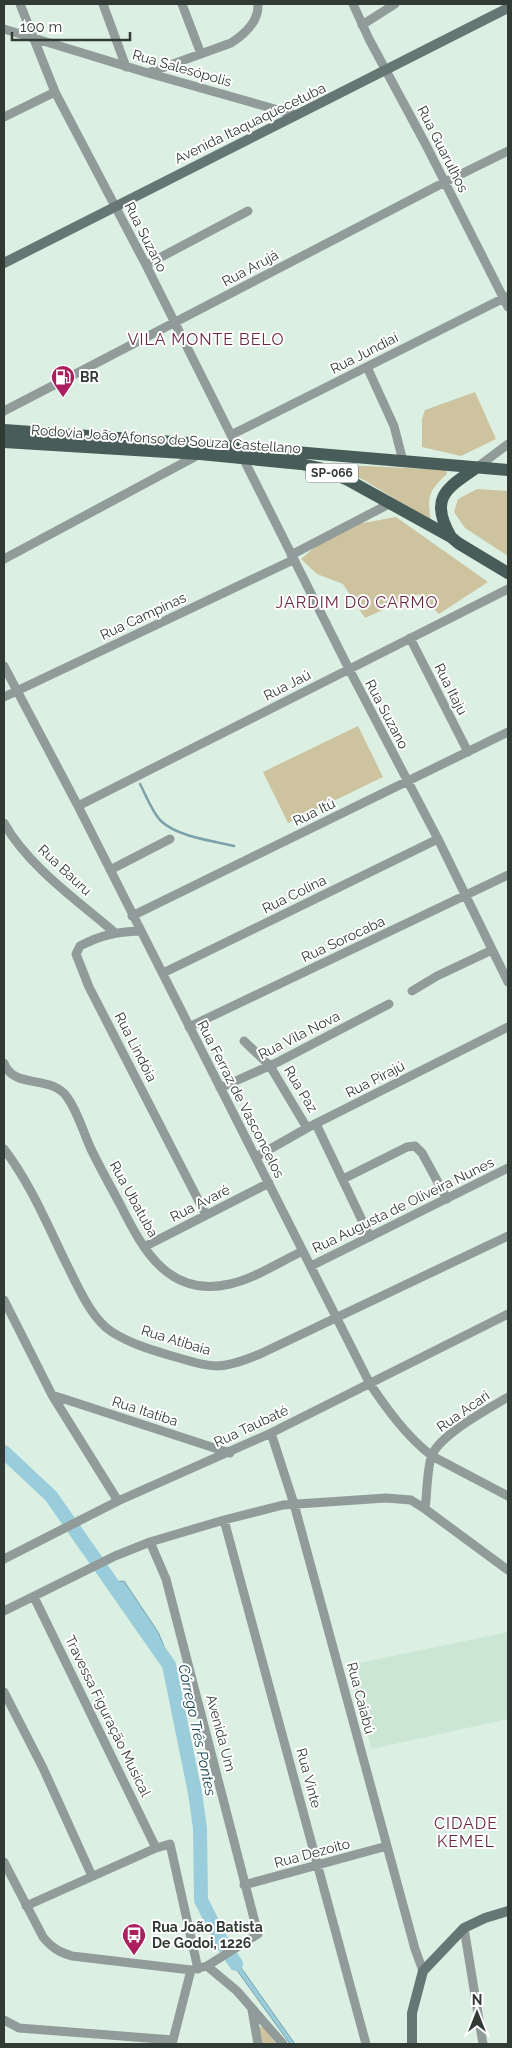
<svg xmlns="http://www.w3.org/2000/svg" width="512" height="2048" viewBox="0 0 512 2048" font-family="Raleway,sans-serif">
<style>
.built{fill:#cbe7d3}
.green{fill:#cec39f}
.water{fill:#9acddc;stroke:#7ba1aa}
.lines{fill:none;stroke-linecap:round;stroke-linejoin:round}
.stream{stroke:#7ba1aa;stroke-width:2.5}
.river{stroke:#9acddc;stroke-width:14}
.street{stroke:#919c9a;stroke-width:9}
.secondary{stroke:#667674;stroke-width:10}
.primary{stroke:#485c59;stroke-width:12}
.labels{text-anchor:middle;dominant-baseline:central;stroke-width:4;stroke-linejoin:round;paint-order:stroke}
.shield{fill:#fff;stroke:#707572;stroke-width:1}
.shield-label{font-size:12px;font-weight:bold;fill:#323a35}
.street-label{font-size:14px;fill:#323a35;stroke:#fff}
.poi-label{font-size:14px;font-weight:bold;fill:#323a35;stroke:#fff;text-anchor:start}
.water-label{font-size:15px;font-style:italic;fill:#194652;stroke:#fff}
.quarter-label{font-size:16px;letter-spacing:1px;fill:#6a2740;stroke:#fff}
</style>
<rect width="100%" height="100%" fill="#dbf0e2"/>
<path class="built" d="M508,1632V1719L372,1749L363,1722L349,1665Z"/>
<path class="green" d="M475,392L496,439L461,456L422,447V419L425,410Z
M328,464L446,470L447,474C428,491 427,497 431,521L364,480Z
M477,489L508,491V556L465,528L454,512L458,499Z
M396,517L488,582L439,614L418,594L365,618L343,584L317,574L301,559L322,541L352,525Z
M358,726L383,777L288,823L263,772Z
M263,2026L276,2044H262L258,2028Z"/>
<path class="water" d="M124,1581L158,1632L177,1677L184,1714H181L174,1674L154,1634L115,1582Z
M230,1952L295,2044H290L226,1955Z"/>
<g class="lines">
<path class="stream" d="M140,784C146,795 152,812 161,821C178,837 213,841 234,846"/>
<path class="river" d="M4,1452L51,1496L169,1665L195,1793L200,1828L201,1900L224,1946L236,1964"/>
<path class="street" d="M20,4L55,92L146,265L237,447
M103,4L126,67
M182,4L201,54
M353,4L369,39L426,145L508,307
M362,25L395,4
M4,29L148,73L296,115
M148,73L231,43C245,34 259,21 258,4
M4,117L55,92
M146,265L248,211
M367,367L394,426L403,461
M4,411L445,182L508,151
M231,435L508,296
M243,458L349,669L438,839L508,982
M476,468L508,444
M291,555L389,504
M4,559L200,454
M410,638L468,752
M4,666L78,806L370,1384C387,1409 407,1437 432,1456L508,1496
M4,697L293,560
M78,806L508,589
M4,823C28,866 77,900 114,932
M110,870L170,839
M132,916L508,732
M140,931C116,932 101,935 80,946L76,954L89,987L206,1215
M163,973L438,839
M412,991L437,976L492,950
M189,1027L508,875
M244,1041L270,1066L307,1128
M4,1063C14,1090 51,1074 67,1097C78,1112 83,1132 91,1149C100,1168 111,1187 121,1206C144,1252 170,1298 230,1284C256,1278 279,1262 303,1251
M220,1088L278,1062L389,1004
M316,1124L370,1237
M4,1149C30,1183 47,1224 66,1263C77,1284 91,1319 112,1332C131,1344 152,1350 172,1356C214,1368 219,1371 260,1354L508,1236
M256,1157L307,1128L508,1027
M343,1179L407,1147L415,1146L422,1153L447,1199
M144,1247L269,1183
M311,1266L508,1168
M4,1300L52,1395L118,1501
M52,1395L230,1453
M271,1433L294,1504L415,1949L423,1971
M425,1509C427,1496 427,1466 432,1455C441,1434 488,1409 508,1397
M224,1520L366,2044
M4,1559L118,1501L271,1433L508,1314
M34,1597L156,1848
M4,1611L115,1556L150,1542L224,1520L283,1505L386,1498L411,1500L425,1509L508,1570
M4,1692L43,1768L92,1876
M4,1862L43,1937C52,1948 59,1952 72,1956L191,1970L207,1966L258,1934L166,1579L150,1542
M244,1885L387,1846
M26,1906L156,1848L170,1844L198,1969
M464,1928L483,2044
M207,1966L237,1991L283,2044
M252,2010L258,2044
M4,2020L19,2028L173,2040
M172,2044L191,1970"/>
<path class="secondary" d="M4,263L508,8
M412,2044V2013L423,1971L464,1928L485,1918L508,1911"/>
<path class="primary" d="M4,430L188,443L508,470
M4,442L200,454L301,464L320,468L348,480L451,537L458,543L508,573
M451,537C429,499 445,489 476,468"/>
</g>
<defs>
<g id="fuel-pin" transform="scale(1.25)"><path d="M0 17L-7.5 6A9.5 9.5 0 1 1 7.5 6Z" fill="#ac1f5e" stroke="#fff"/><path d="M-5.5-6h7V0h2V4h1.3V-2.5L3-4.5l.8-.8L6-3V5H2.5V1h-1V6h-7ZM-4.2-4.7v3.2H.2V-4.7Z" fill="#fff"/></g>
<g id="bus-pin" transform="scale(1.25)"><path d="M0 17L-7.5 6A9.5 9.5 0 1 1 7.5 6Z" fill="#ac1f5e" stroke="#fff"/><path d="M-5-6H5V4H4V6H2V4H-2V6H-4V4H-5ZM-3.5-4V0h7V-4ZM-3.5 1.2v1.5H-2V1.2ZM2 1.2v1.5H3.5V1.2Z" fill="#fff"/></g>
</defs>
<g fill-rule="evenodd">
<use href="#fuel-pin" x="63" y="377"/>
<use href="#bus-pin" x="134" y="1935"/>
</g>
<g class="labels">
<rect class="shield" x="306" y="463.5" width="52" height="19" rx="4"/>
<g class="shield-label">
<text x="332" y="473">SP-066</text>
</g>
<g class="street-label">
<text transform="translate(182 68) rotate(16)">Rua Salesópolis</text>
<text transform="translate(250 123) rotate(-26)">Avenida Itaquaquecetuba</text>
<text transform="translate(443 149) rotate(63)">Rua Guarulhos</text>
<text transform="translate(146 237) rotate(63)">Rua Suzano</text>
<text transform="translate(250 268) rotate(-28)">Rua Arujá</text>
<text transform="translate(364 353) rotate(-27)">Rua Jundiaí</text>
<text transform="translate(166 439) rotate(4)">Rodovia João Afonso de Souza Castellano</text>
<text transform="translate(143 616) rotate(-25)">Rua Campinas</text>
<text transform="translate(287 685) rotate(-27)">Rua Jaú</text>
<text transform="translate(451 689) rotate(63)">Rua Itaju</text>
<text transform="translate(387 714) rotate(62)">Rua Suzano</text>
<text transform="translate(314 812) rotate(-26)">Rua Itú</text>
<text transform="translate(65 870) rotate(43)">Rua Bauru</text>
<text transform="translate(294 894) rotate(-26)">Rua Colina</text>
<text transform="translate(343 939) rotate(-25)">Rua Sorocaba</text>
<text transform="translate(299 1035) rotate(-27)">Rua Vila Nova</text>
<text transform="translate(136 1047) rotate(63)">Rua Lindóia</text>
<text transform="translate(375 1079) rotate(-27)">Rua Pirajú</text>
<text transform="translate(301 1089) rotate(59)">Rua Paz</text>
<text transform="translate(241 1099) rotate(63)">Rua Ferraz de Vasconcelos</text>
<text transform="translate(134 1199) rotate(61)">Rua Ubatuba</text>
<text transform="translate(200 1203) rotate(-27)">Rua Avaré</text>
<text transform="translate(403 1205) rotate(-26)">Rua Augusta de Oliveira Nunes</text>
<text transform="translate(176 1340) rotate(17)">Rua Atibaia</text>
<text transform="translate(145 1411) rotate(18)">Rua Itatiba</text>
<text transform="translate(463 1411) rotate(-35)">Rua Acari</text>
<text transform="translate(251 1426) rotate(-25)">Rua Taubaté</text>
<text transform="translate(361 1698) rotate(75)">Rua Caiabú</text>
<text transform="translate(108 1716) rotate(64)">Travessa Figuração Musical</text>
<text transform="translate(221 1733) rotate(75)">Avenida Um</text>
<text transform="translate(309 1778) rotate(75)">Rua Vinte</text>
<text transform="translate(312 1853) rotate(-15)">Rua Dezoito</text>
</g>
<g class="poi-label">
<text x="80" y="377">BR</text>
<text x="152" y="1927">Rua João Batista<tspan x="152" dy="16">De Godoi, 1226</tspan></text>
</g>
<g class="water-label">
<text transform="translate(197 1730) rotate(78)">Córrego Três Pontes</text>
</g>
<g class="quarter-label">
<text x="206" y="339">VILA MONTE BELO</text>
<text x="357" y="602">JARDIM DO CARMO</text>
<text x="466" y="1823">CIDADE<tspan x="466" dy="18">KEMEL</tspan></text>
</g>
</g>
<rect width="512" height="2048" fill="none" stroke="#323a35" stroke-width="10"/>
<g transform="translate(477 2013)" stroke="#ffffff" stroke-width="4" paint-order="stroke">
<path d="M0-4L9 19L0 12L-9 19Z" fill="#323a35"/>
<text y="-8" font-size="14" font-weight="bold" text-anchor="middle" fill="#323a35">N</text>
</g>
<path d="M12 32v8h118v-8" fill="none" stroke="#323a35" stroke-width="2.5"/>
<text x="20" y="32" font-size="15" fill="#323a35" stroke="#ffffff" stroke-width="4" paint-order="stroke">100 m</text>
</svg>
